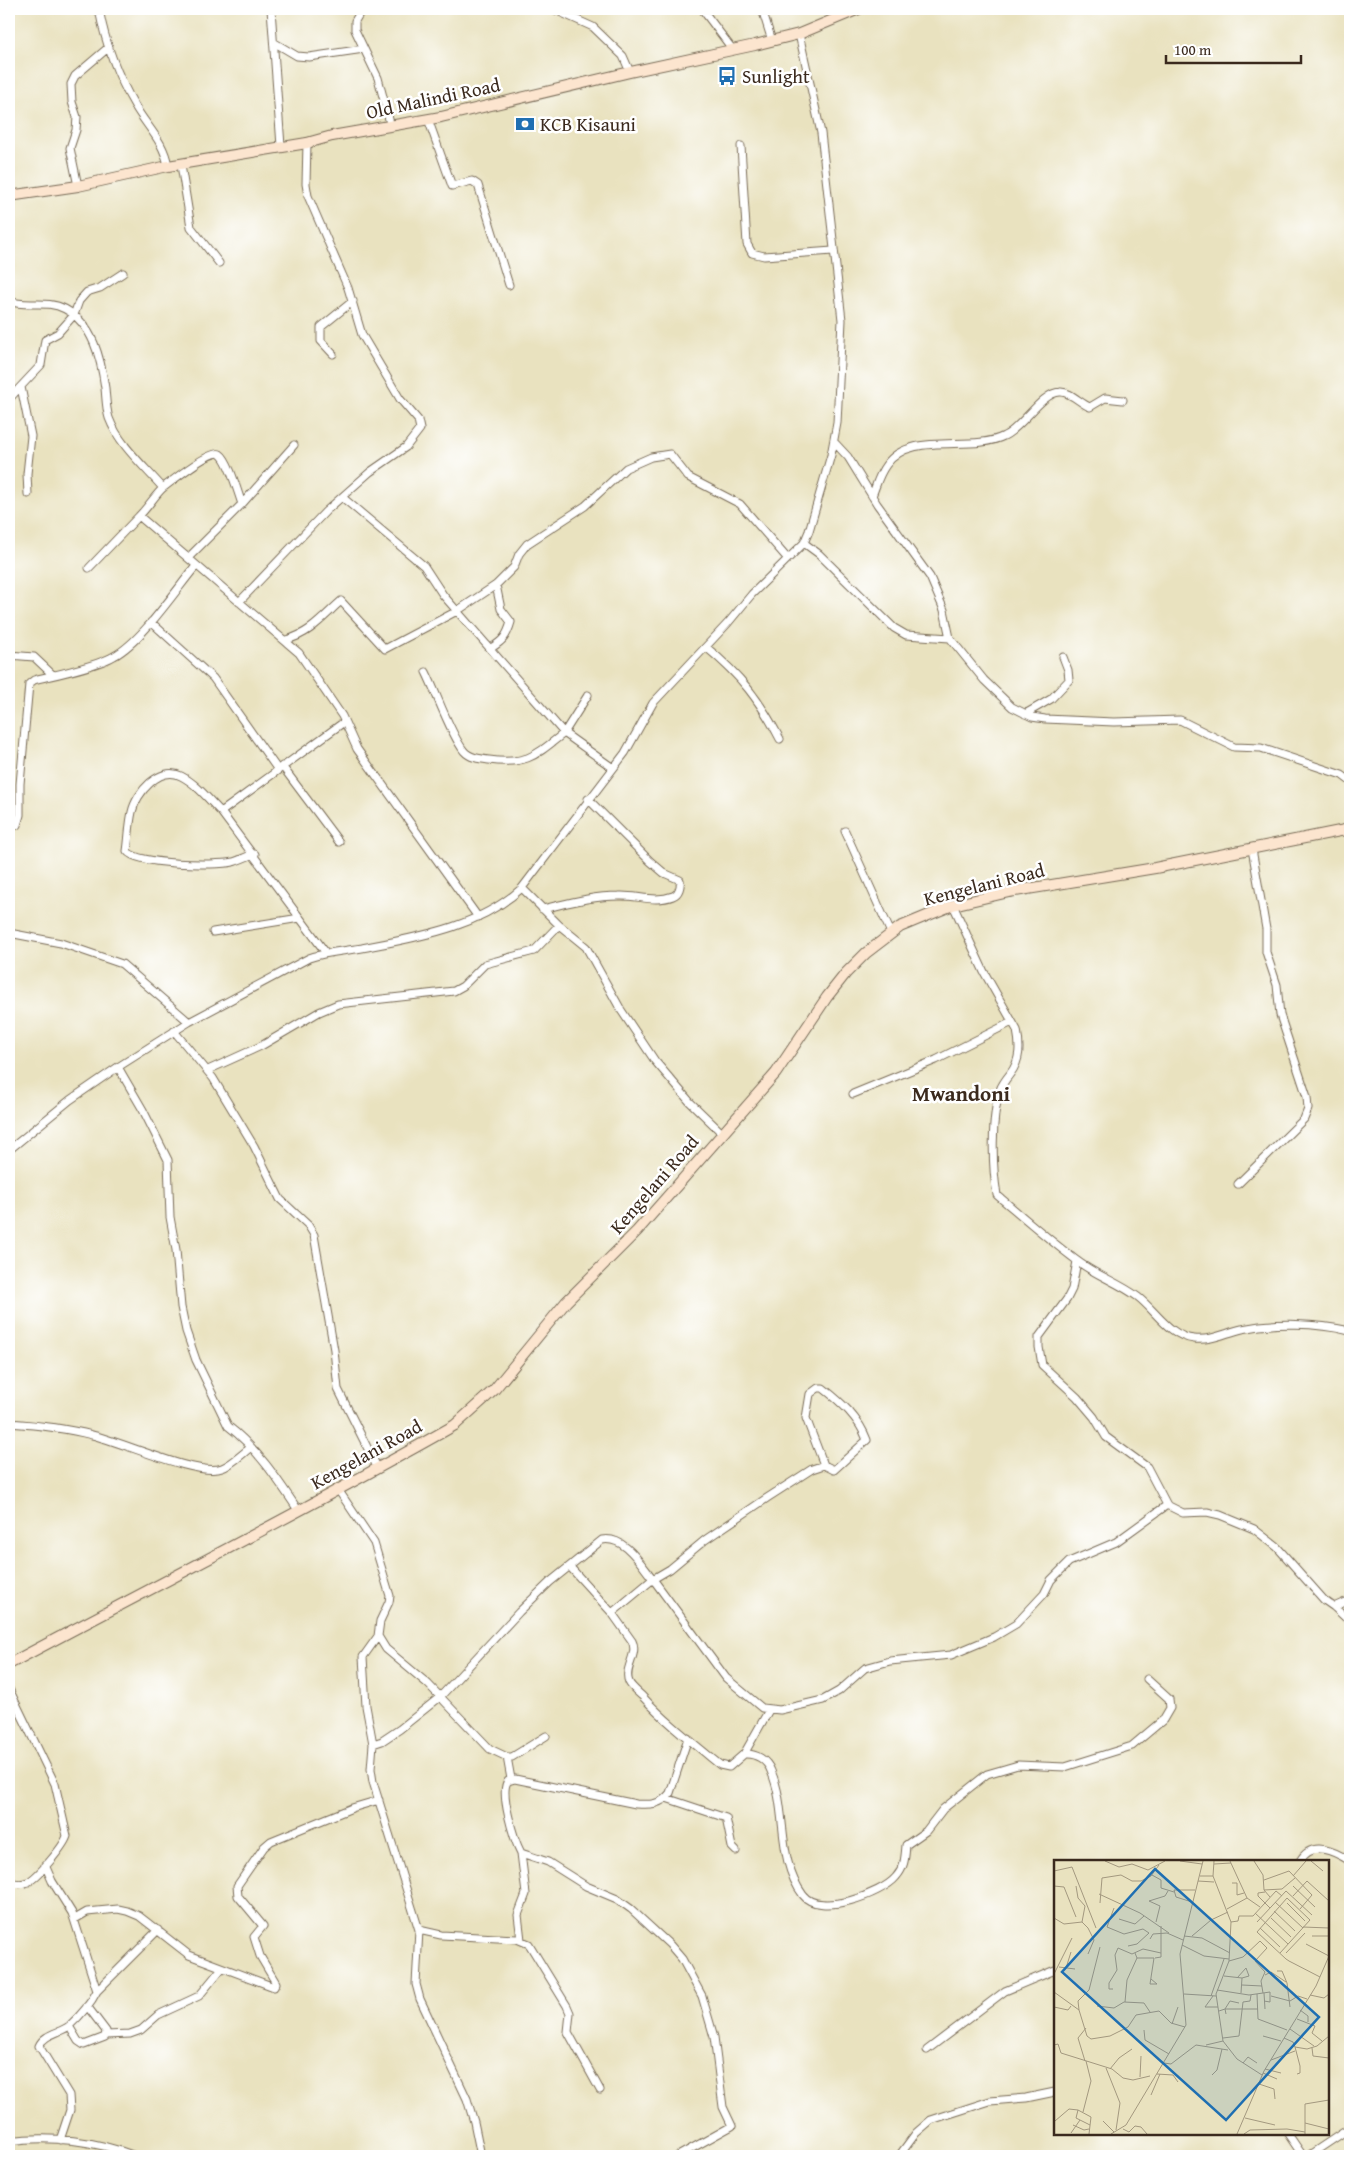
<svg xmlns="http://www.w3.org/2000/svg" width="1359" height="2165" viewBox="0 0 1359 2165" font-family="'Gentium Book Plus',serif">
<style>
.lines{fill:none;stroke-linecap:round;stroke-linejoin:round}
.street-casing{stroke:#786a56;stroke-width:9}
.secondary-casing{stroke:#786a56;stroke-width:12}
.street{stroke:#fff;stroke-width:7}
.secondary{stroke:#fce5cf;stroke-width:10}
.labels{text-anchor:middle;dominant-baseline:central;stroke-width:5;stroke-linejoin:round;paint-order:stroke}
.poi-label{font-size:19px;fill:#3b2a1e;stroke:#fff;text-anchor:start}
.street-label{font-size:19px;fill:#3b2a1e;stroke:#fff}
.quarter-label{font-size:21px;font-weight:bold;fill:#3b2a1e;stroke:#fff}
.inset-road{fill:none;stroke:#a3987f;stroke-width:1}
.view{fill:#1f6fb2;fill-opacity:0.15;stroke:#1f6fb2;stroke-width:2.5}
.inset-edge{fill:none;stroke:#3b2a1e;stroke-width:2.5}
</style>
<rect width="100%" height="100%" fill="#fff"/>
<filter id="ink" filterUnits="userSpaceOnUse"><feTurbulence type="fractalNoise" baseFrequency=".02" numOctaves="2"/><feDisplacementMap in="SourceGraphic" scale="10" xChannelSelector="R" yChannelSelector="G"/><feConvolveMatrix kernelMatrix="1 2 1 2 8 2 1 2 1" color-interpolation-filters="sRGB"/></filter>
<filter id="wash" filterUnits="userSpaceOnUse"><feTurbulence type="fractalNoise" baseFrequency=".0096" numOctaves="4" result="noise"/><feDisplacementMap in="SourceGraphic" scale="20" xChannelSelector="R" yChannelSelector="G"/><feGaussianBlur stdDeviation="1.12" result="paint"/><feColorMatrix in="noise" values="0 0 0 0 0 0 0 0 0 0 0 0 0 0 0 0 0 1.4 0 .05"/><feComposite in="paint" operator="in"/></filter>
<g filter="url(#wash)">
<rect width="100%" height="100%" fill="#e9e2bf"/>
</g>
<g filter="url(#ink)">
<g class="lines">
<g class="street-casing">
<path id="street" d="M99,9C105,42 118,77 135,106C147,127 164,141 168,166
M271,9L281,146
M362,9L355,21V30L378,78L391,127
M553,9L593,27L623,56L630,72
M702,9L733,50
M762,9L772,41
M275,43L297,56L309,57L364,49
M428,119L452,186L472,181L478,185L509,285
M741,146L747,244L752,253L764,256L833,251
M181,165L191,227L219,263
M78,186L70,148L76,130L77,117L72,102L71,84L75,76L109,47
M9,301C27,308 46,299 65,309C93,324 101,359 105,388C106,398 106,408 109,418C119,445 145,467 163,488
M333,354L321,341V327L353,301
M21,387L31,436L27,474L28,494
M9,399L41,365L45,340L58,333L74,315L79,301L87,292L100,288L123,273
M834,442L848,457L877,504L930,577L944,610L950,638L984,680L1012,707L1032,717L1045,719L1114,722L1180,720L1234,747L1261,748L1342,775L1350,781
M872,496C876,486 879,474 886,465C910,430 971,453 1004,436C1023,427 1041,393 1060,392C1070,391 1081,404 1090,407L1105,398L1123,400
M342,497L424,566L443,595L564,733L588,695
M242,504C238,493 229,460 220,454C212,449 173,480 164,487C155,495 148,507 139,516L299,653L342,716L357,749L478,917
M804,543L819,554L894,628L906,635L950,638
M188,558L242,504L294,445
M89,568L139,516
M239,602L326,511L370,472L406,447L420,429L418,420L400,399L362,335L348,288L308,196L306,184L307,143
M151,622L213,678L278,770
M286,640C310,634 323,617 341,601L385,649L457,611L496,585L514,567L519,554L527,544L585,506L626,468L651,457L670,454L688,477L740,504L787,558
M706,647C741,676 759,699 780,739
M491,648C503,641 507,636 511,622L501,609L496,585
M9,655L34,657L53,675
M426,672C437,694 450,733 464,751C470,758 480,759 489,760C527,765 535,756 564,733L613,768
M1025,714L1051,699L1069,680L1068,670L1063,657
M282,766L339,842
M221,812C209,800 197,784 181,776C160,765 136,793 132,812C129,825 129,838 127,851C137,865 215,866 233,862C240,860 247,856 255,854
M9,828L17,825L20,815V784L29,684L34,680C54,675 98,666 114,656C142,641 175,591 196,566
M845,831L891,933
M522,888L559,925L586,947L621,1010L655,1061L690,1102L722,1133
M953,905L984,972L1017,1030C1020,1045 1021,1060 1010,1074C1006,1079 1002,1084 1000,1090C991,1118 992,1166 997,1195C1023,1217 1049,1240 1076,1260C1095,1275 1118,1282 1138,1297C1155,1310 1170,1337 1194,1339C1211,1341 1225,1333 1242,1329C1276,1322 1316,1323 1350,1331
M542,909C568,903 592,896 619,896C637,895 655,903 673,896C679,894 681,886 680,880L664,873L650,861L588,799
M213,932L300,918
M9,933L61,943L122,964L189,1022
M326,953L221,812L344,722
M174,1031L213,1078L254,1146L280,1199L308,1225L314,1235L334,1350L338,1389L378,1469
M118,1067L143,1110L168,1160L170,1217L176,1250L181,1307L186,1331L196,1360L228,1426C257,1448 278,1480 298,1510
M208,1070L261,1046L319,1012L338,1004L454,991L463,986L485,964L534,951L559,925
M853,1094L936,1060L1012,1022
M9,1150L70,1100L118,1067L189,1022L309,958C326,952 344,951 362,948C418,937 478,928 522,888L625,753L653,703L728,623L752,594L804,543L809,531L831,455L837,423L842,320L821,133L799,34
M1238,1184L1304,1119L1308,1109L1307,1097L1280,1015L1277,985L1266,952V929L1252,849
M1077,1261L1072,1289L1067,1299L1039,1337V1347L1042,1365L1077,1397L1094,1417L1106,1437L1147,1467L1167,1505L1183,1513L1207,1512L1220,1515L1254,1529L1277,1547L1324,1600L1334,1607L1350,1622
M818,1388H823C841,1402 859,1418 867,1440L834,1470L824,1465L806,1418L810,1394Z
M9,1423C37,1425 65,1428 92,1435C120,1441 198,1477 222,1468C231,1465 242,1454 250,1448
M824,1465L812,1469L767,1498L705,1540L670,1569L653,1579L726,1678L762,1708L780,1710L823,1700L839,1691L865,1668L890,1661L951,1655L994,1637L1016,1624L1044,1594L1051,1580L1069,1562L1116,1542L1167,1505
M339,1491L374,1543L390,1596L389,1602L380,1621L378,1636L386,1649L428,1684L490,1749L507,1757H512L546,1736
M570,1567L612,1613L632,1641C639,1654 623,1669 629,1682C631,1687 638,1692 642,1696C666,1722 693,1743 720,1765L729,1767L744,1754L769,1710
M1334,1607L1345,1602L1350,1603
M378,1636L363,1657L366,1706L373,1744L371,1769L373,1782L419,1930L416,1984L420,1999L467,2099L474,2122L481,2156
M9,1689L55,1784L67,1836C64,1846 38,1877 28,1882C21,1885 15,1884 9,1881
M373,1744L382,1741L400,1729L440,1697L519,1612L550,1582L602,1540C625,1536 640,1563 653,1579L612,1613
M744,1754C756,1753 767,1760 771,1771C788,1810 776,1859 803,1895C819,1917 882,1894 896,1877C905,1867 905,1857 906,1845L926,1831L943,1809L987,1774L1018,1765L1065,1767L1132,1746L1163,1720L1170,1708L1169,1699L1147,1679
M507,1757L511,1779
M666,1798L726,1818L732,1847L736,1851
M521,1853L526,1894L518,1915L521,1940
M1300,1861C1312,1840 1334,1851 1350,1861
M45,1865L52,1881L72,1913L97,1991C91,2003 80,2016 69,2026C60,2033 44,2034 39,2046L69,2095L70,2110L60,2140
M75,1919L87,1912L118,1909L127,1911L139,1916L189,1955L274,1987L276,1983L260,1956L254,1937L263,1926L238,1896L237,1886L264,1847L271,1841L352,1808L379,1800
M419,1930L441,1935L517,1939L529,1944L567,2006L570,2013L568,2032L600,2090
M97,1991L158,1930
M69,2026L78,2041L84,2045L105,2037L106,2031L87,2006
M106,2035L130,2034L141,2030L158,2015L199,1996L222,1968
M927,2050L1005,1991L1055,1970
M1288,2134L1303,2156
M9,2141C50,2135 97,2141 135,2156
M678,2156L732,2126L723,2107L714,2037L702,1996L682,1959L670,1945L631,1909L617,1899L586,1886L548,1862L521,1853C514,1840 499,1791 508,1781L515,1779L636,1804C650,1805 661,1805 670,1793L688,1738
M899,2156L916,2133L931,2120L990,2101L1026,2098L1055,2092
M1308,2156L1350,2128"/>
</g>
<g class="secondary-casing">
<path id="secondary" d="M9,196L78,186L168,166L307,143L332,136L441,117L630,72L755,45L799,34L859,9
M9,1664C158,1584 308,1509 455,1425L494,1390L566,1302L637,1231L776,1073L827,997L846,973L866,953L900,927L953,905L1009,892L1155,868L1350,829"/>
</g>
<use href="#street" class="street"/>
<use href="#secondary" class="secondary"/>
</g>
</g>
<defs>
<g id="bus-bare" transform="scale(1.5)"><path d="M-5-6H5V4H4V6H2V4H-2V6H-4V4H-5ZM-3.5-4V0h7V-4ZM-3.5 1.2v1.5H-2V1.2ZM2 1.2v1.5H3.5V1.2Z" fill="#1f6fb2" stroke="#fff" stroke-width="2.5" paint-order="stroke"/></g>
<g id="bank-bare" transform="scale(1.5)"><path d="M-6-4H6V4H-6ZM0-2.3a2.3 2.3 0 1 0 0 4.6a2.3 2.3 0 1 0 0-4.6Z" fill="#1f6fb2" stroke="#fff" stroke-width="2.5" paint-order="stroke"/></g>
</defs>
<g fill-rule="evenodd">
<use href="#bus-bare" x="727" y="76"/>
<use href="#bank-bare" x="525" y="124"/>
</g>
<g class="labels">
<g class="poi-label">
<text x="742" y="76">Sunlight</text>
<text x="540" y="124">KCB Kisauni</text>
</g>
<g class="street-label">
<text transform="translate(433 98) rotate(-12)">Old Malindi Road</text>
<text transform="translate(984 884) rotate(-14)">Kengelani Road</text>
<text transform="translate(654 1184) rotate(-49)">Kengelani Road</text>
<text transform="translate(366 1454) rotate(-29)">Kengelani Road</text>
</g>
<g class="quarter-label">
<text x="961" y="1093">Mwandoni</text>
</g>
</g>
<g transform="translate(1054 1860)">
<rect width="275" height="275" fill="#e9e2bf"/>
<path class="inset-road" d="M51,1L65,7L78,4L94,10L111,1M126,1L148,4M176,1L193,38L206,47M200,1L209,15L210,30L216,37M257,1L269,11M160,4L177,3M0,11L18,7L42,68M98,15L107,20V28L120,32M146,16H159L177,62L175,101L162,134L169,181L183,199L208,215M159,16L160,1M239,16L252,1M210,20L235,11L258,35L246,49M144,21L160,22M178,23H183V35L190,33M0,26L10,27L22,57M22,26L24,38L31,46L28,62M239,26L261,47M210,30L228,29L241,18M211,32L204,33V36L216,48M45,34L86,53L115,73M239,36L253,21L275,41M138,42L122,37L120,30H141M221,42L249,68M46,43L48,18L67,15L78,21H87L97,16L105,5M233,43L251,61M60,48L53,67L70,74L89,69L95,73L83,84L74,86M173,49L193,38M220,51L241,71M201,53L234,84M0,58L10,64L28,62L34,68L40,80L34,94M217,58L237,77M65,59L81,64L90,56M102,62L106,46L95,41L111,36L114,31M177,62L184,61L185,56H199L222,31L228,36M203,62L232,31L258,55M249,67L275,68M206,68L226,87M130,76L148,78L176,93M138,76L157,60L174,52M258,76H275M96,79L99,74L113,73L129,80M206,81L213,88L201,101L211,112L207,121L209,133M252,84L275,96M128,85L150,96L175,99M226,93L256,60L233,38L203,72L232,99L235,101L266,117M232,93L251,73M83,98H100L96,124H103L97,119M101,98L107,97V66M175,101L189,97L206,81M5,107L21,109M12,108L17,92M223,111H228L233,123L236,147M0,114L18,78M211,115L217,112L232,122M170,116L188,118L187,133M183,118L192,108L195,116L188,118M188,125L208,126M59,129H55V123L63,110L61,95L64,88L78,94L89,89L107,93M163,130L195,135L216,132V142L210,141M0,132L25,150L33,176L37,179L56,176L74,167L82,155L105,151L117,163L131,167M210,133L211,149M130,134L162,136M203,134L204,159L233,170M256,135L270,138L275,134M157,136L170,99M159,136L151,147H164M217,136L236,141M236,141L244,136L253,139M71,142L73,120L83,98L81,93M43,146L60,148L70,142L90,143L96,152M0,147L14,150L17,146M25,150L24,141L35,130L46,87M246,150L254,156V162M165,151L171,149L176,141L185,143M172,154L171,149H204M243,159L261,166L258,173L268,181M118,164L124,147M236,169L260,186M90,170L91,180L115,194M209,176L227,181M169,178L185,176L189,142L196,141L197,135M230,178L239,182L241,187L253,189L263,186L275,176M0,185L4,184L7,193L58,209L69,218L79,220L96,216M152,185L169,181M241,187L246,206V213L243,214M258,188L259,196L275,198M217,200L241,191M31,201L24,178L32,168M110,203L117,204L142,185L174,190M189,203L194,197L203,203M52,208L66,243L62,270M56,209L65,198L78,189M211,209L227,213M209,213L223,219M103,214L119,215L124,222M158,215L163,210L168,189M86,217L87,196M205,224L220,229L221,239M97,235L106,214M24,250L22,258L36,265M29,252L37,221L32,201M191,258L221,265M1,261L15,249L24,250L37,257L35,274M49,261L60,272M251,263L275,269M19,265L30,270L35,269M69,269L75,272L81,266L87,267L93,274M17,273L26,260M57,274L72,265L132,165L126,94L149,1M183,274L210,211L262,126L275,96M190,274L196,270L233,269L251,272M251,274V244L275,240"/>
<path class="view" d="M101,9L265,157L172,260L8,112Z"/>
<rect width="275" height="275" class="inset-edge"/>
</g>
<rect width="1359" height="2165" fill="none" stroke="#fff" stroke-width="30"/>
<path d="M1166 55v8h135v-8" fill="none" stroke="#3b2a1e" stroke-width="2.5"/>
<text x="1174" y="55" font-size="15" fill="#3b2a1e" stroke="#ffffff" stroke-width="4" paint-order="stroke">100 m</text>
</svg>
